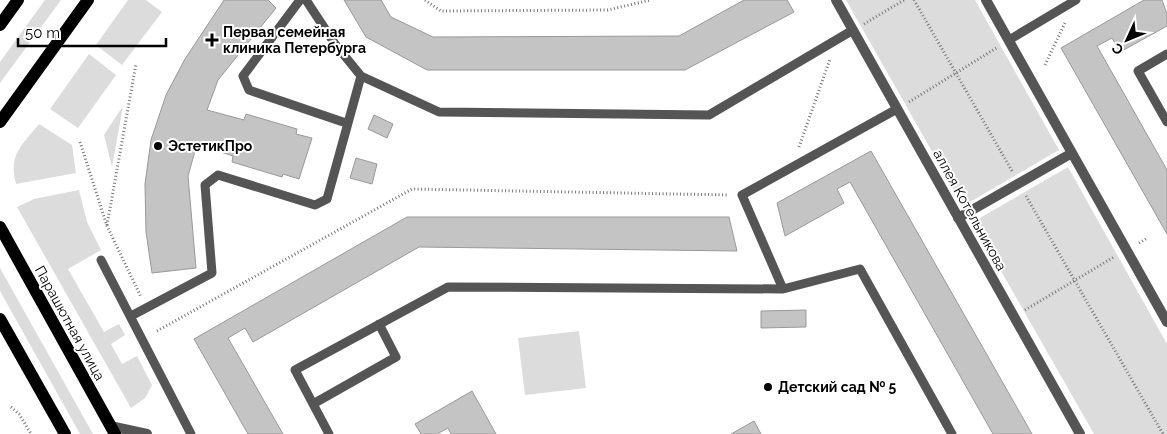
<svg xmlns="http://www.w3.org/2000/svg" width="1167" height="434" viewBox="0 0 1167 434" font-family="Raleway,sans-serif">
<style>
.green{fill:#dcdcdc}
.building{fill:#c4c4c4;stroke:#999}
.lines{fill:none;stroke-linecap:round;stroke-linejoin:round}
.path{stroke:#777;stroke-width:3;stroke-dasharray:1 2.5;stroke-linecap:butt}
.service{stroke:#555;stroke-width:9}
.minor{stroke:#555;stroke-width:10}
.primary{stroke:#000;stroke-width:12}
.poi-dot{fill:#000;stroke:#fff;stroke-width:2}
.labels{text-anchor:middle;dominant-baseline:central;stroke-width:4;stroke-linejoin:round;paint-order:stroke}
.poi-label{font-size:14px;font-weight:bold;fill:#000;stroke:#fff;text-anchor:start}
.street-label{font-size:14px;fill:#000;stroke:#fff}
</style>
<rect width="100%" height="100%" fill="#fff"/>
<path class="green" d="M45,0H61L0,83V62Z
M128,0H146L162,12L122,65L96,45Z
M846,0H975L1059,150L963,206Z
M89,54L116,75L78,128L50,109Z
M123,106L112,167L104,135Z
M39,124L72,145L76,173L16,184C8,155 22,145 39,124Z
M1068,167L1167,344V434H1094L973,222Z
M79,190L87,222L101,250L68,269L104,332L119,324L125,335L111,344L122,364L137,356L152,385L145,398L131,408L17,207L34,199Z
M0,268L93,434H80L0,291Z
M579,331L586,388L525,395L518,338Z"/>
<path class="building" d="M224,0H268L276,8L218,80L207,110L244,120L246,114L297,129L296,134L312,138L299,179L283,174L282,177L232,162L233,156L197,144L188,176L196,268L152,273L146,232L145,184L151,140L166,95L185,59Z
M344,0H381L391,17L433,37L679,36L744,0H787L794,12L685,70H427L366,37Z
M1144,0H1162L1167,14V26L1120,52L1112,38L1097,46L1167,170V234L1061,48Z
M374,115L393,124L387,138L368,129Z
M871,151L1032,434H993L850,182L837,189L844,203L785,236L777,203Z
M356,158L377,164L372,184L350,178Z
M407,217H729L737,251L419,247L253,342L245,328L228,338L283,434H248L194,339Z
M806,310V327L761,328V311Z
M472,391L496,434H451L448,428L437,434H421L415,424Z
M754,421L761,434H731Z"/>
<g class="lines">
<path class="path" d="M425,0L441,11L608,10L650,0
M914,0L1012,171
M864,24L904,0
M1045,65L1065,23
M909,102L998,47
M80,142L107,226L141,297
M799,147L830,59
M1026,196L1163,434
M107,225L136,64
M1139,243L1146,239
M1025,310L1114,257
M157,331L412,189L729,195
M11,407L19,414L31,434"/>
<path class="service" d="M300,0L243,76L249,90L346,123
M306,0L335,44L361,76L439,112L709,115L853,30
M1009,40L1076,0
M1167,54L1138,71L1167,122
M101,260L191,434
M783,289L742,195L897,109
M131,316L212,273L205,185L218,175L315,205L327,199L361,76
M313,404L396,357L379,324
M329,434L295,370L448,287L783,289L860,269L952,434"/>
<path class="minor" d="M836,0L1080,434
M986,0L1167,322
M958,218L1072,153
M110,426L147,434"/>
<path class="primary" d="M0,25L18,0
M0,122L88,0
M0,227L115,434
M0,319L65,434"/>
</g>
<g class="poi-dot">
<path d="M209.5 32.5h5v5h5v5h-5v5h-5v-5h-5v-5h5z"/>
<circle cx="158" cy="146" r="5"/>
<circle cx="768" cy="387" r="5"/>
</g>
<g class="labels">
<g class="poi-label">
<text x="223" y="32">Первая семейная<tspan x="223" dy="16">клиника Петербурга</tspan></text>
<text x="168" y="146">ЭстетикПро</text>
<text x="778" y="387">Детский сад № 5</text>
</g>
<g class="street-label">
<text transform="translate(970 210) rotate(61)">аллея Котельникова</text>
<text transform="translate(70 323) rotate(61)">Парашютная улица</text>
</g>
</g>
<g transform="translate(1127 40) rotate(226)" stroke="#ffffff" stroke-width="4" paint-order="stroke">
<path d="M0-4L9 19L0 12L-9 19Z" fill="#000000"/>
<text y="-8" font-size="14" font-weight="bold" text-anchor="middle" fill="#000000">С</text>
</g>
<path d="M18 38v8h148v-8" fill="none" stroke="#000000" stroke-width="2.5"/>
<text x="25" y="38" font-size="15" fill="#000000" stroke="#ffffff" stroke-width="4" paint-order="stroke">50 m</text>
</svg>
